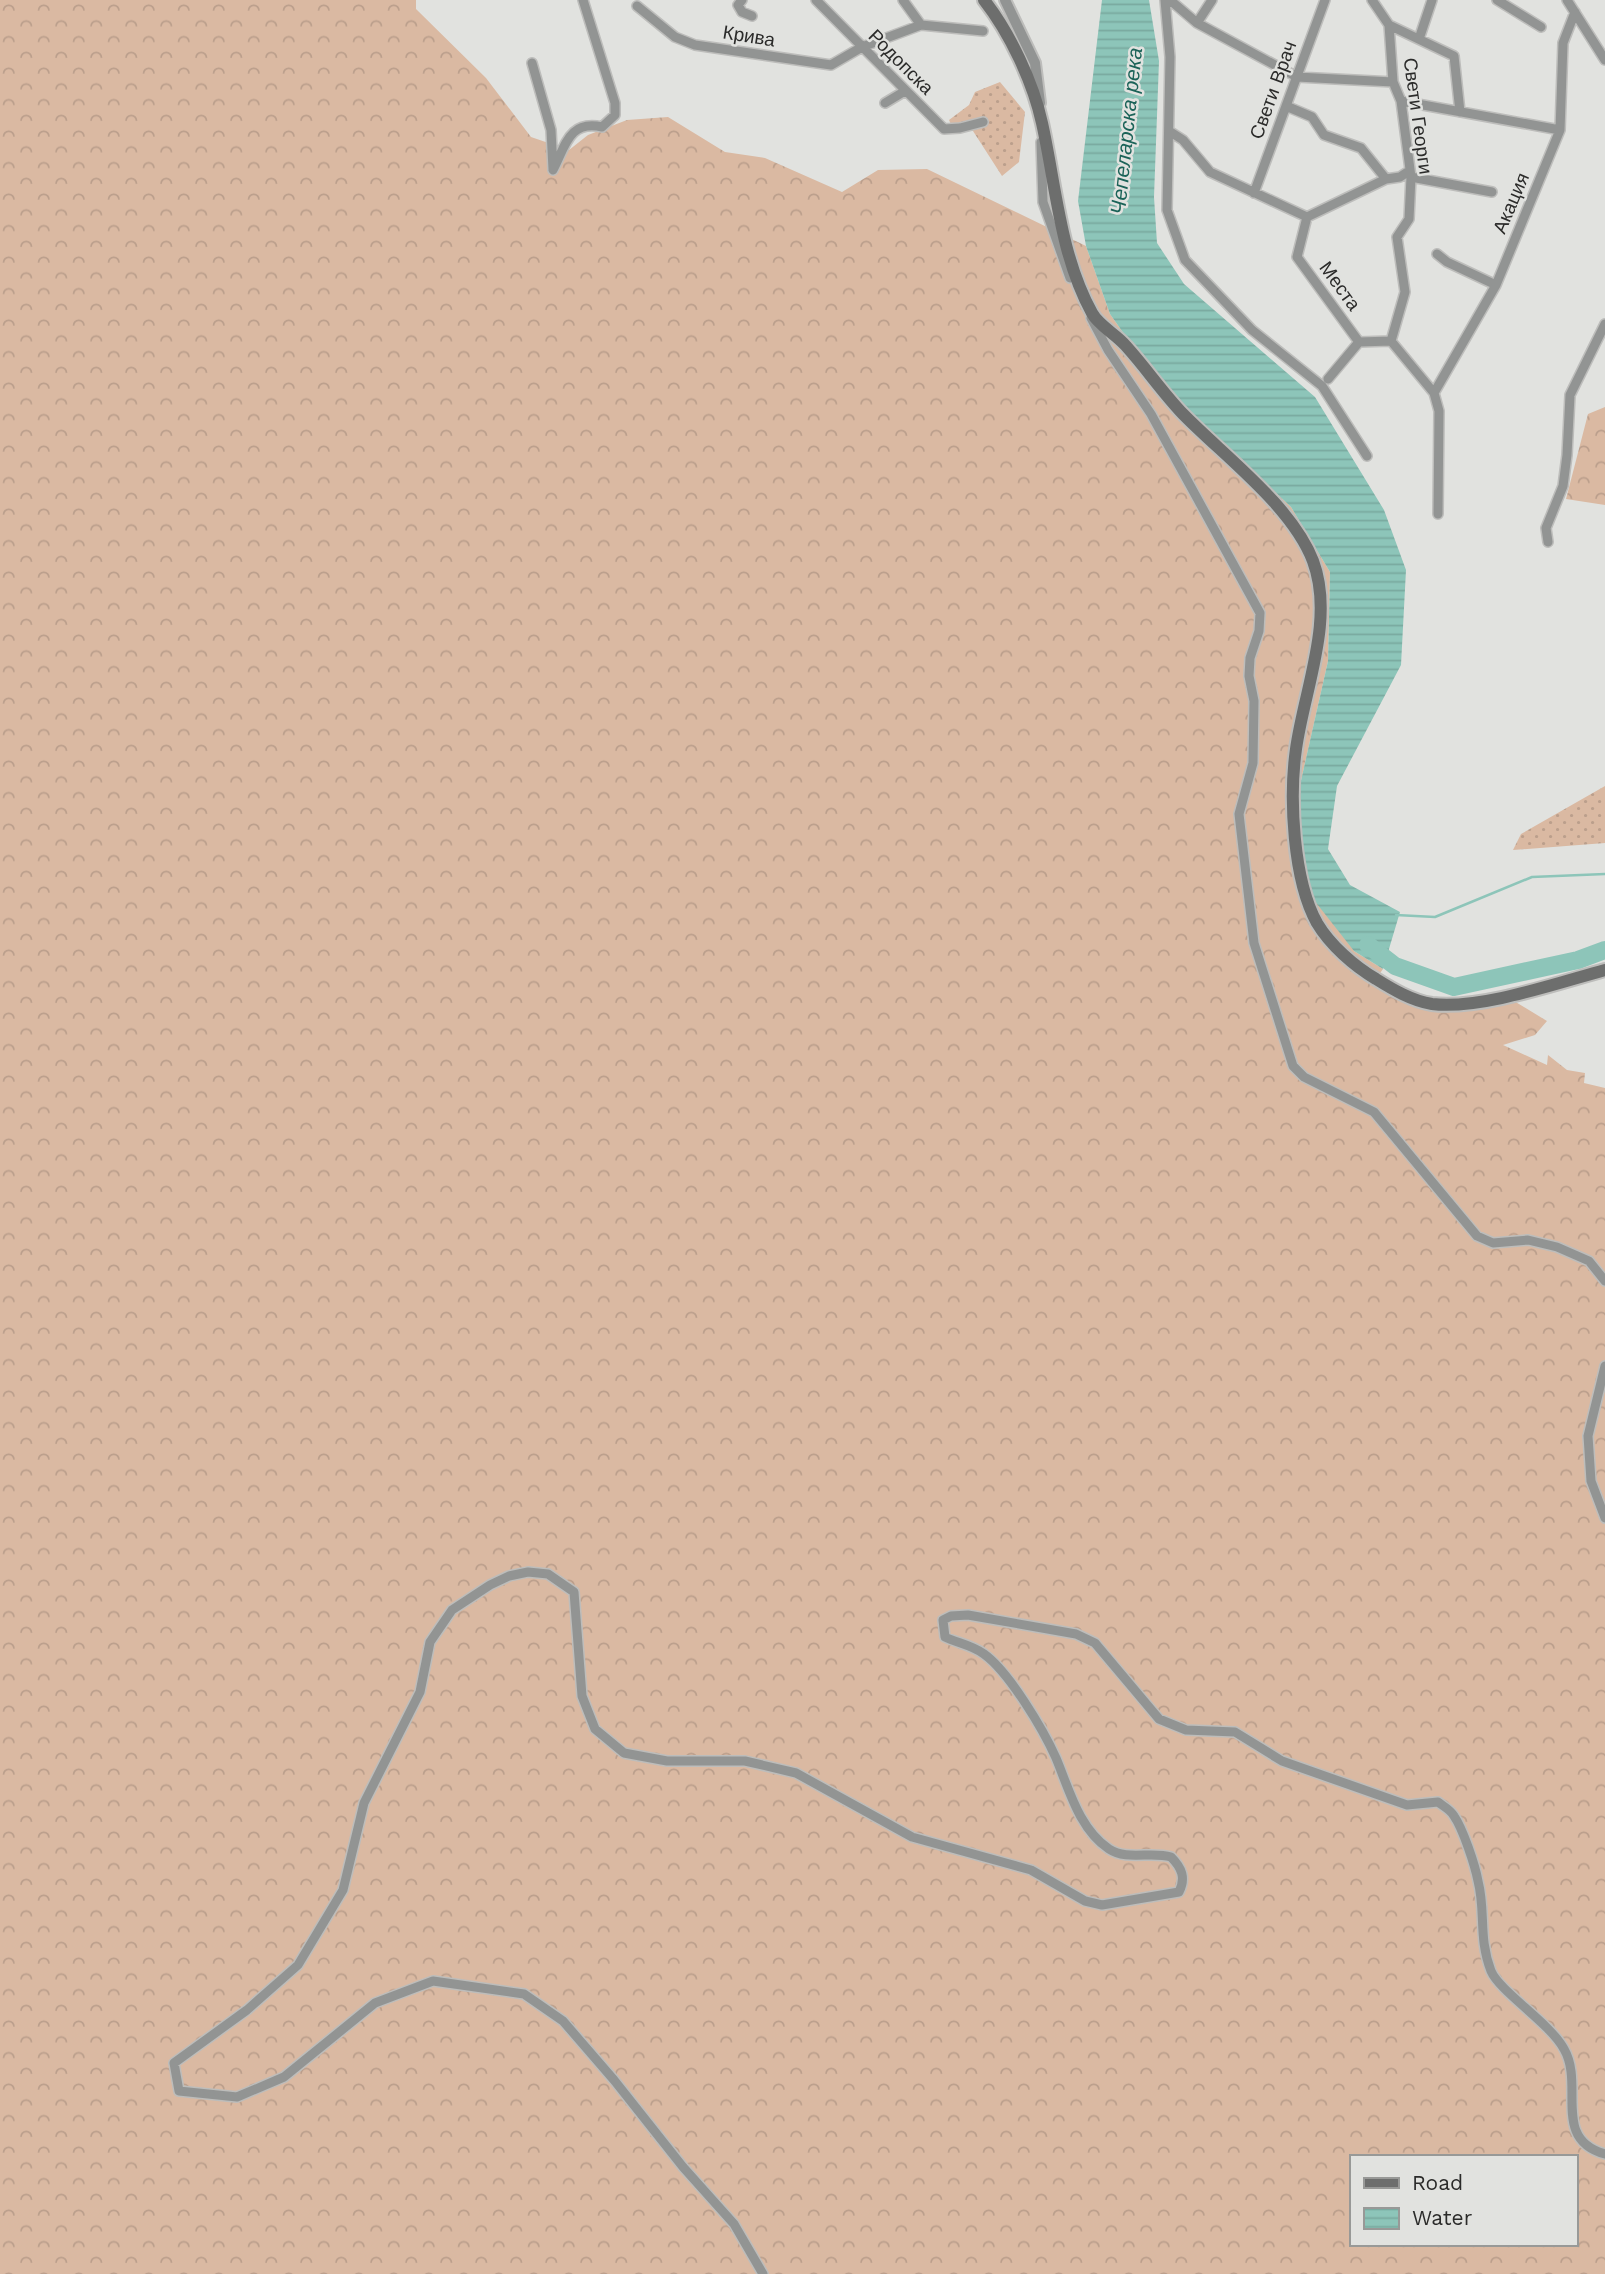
<svg xmlns="http://www.w3.org/2000/svg" width="1605" height="2274" viewBox="0 0 1605 2274" font-family="'Work Sans',sans-serif">
<style>
.grass{fill:url(#grass-dots)}
.forest{fill:url(#forest-crowns);fill-rule:evenodd}
.water{fill:url(#water-rules)}
.lines{fill:none;stroke-linecap:round;stroke-linejoin:round}
.stream{stroke:#8dc5b9;stroke-width:2.5}
.river{stroke:#8dc5b9;stroke-width:18}
.minor-casing{stroke:#bdbdbb;stroke-width:12}
.tertiary-casing{stroke:#bdbdbb;stroke-width:14}
.secondary-casing{stroke:#bdbdbb;stroke-width:16}
.minor{stroke:#929493;stroke-width:9}
.tertiary{stroke:#929493;stroke-width:10}
.secondary{stroke:#6d6e6d;stroke-width:12}
.labels{text-anchor:middle;dominant-baseline:central;stroke-width:5;stroke-linejoin:round;paint-order:stroke}
.street-label{font-size:19px;fill:#2b2b2a;stroke:#e1e2df}
.water-label{font-size:21px;font-style:italic;fill:#1b6358;stroke:#e1e2df}
</style>
<defs>
<pattern id="grass-dots" width="8" height="8" patternUnits="userSpaceOnUse" patternTransform="scale(1.75)"><rect width="8" height="8" fill="#dab9a2"/><path d="M2 2h.1M6 6h.1" fill="none" stroke="#bb9f8c" stroke-width="1.8" stroke-linecap="round"/></pattern>
<pattern id="forest-crowns" width="20" height="18" patternUnits="userSpaceOnUse" patternTransform="scale(1.75)"><rect width="20" height="18" fill="#dab9a2"/><path d="M2 6a3 3 0 1 1 6 0M12 15a3 3 0 1 1 6 0" fill="none" stroke="#bb9f8c"/></pattern>
<pattern id="water-rules" width="6" height="5" patternUnits="userSpaceOnUse" patternTransform="scale(1.75)"><rect width="6" height="5" fill="#8dc5b9"/><path d="M0 2.5h6" fill="none" stroke="#7aa99f"/></pattern>
</defs>
<rect width="100%" height="100%" fill="#e1e2df"/>
<path class="grass" d="M1000,82L1025,112L1019,162L1002,176L973,131L952,126L949,120L969,105L975,92Z
M1605,786V843L1513,850L1521,834Z"/>
<path class="forest" d="M0,0H416V9L486,78L531,137L569,150L588,135L627,120L668,117L725,152L765,158L842,192L878,170L927,169L1086,246L1110,314L1157,381L1291,507L1330,572L1328,661L1300,785L1354,951L1383,969L1373,983L1409,1001L1509,998L1547,1021L1535,1035L1503,1045L1547,1065L1548,1055L1567,1070L1585,1073L1584,1083L1605,1088V2274H0ZM1351,2157H1575V2244H1351Z
M1605,407V505L1566,499L1588,414Z"/>
<path class="water" d="M1102,0H1149L1159,61L1154,197L1157,243L1184,284L1315,397L1384,510L1406,570L1401,665L1337,786L1328,849L1350,885L1400,912L1383,969L1354,951L1310,895L1301,852L1300,785L1328,661L1330,572L1291,507L1157,381L1110,314L1086,246L1078,201Z"/>
<g class="lines">
<path class="stream" d="M1396,915L1435,917L1532,877L1605,874"/>
<path class="river" d="M1368,945L1395,966L1454,987L1578,960L1605,950"/>
<g class="minor-casing">
<path id="minor" d="M742,0L738,5L742,12L752,16
M816,0L944,129L960,128L983,122
M903,0L921,25
M1165,0L1170,57L1167,210L1185,260L1252,330L1322,386L1367,456
M1170,0L1197,23L1297,77L1393,82
M1372,0L1389,25L1393,82L1401,101L1411,177L1409,219L1397,237L1405,292L1391,341L1434,393L1439,411L1438,514
M1497,0L1541,27
M1567,0L1605,60
M637,6L675,37L695,45L831,65L862,47L921,25L983,31
M1197,23L1212,0
M1389,25L1454,56L1460,112
M1419,39L1432,0
M532,63L551,130L553,169
M1401,101L1560,130
M885,103L905,91
M1286,106L1312,117L1324,135L1361,148L1386,179
M1169,131L1183,140L1210,172L1307,217L1386,179L1400,177L1409,171
M1041,142L1043,202L1070,278
M553,170C566,145 569,120 602,127L615,115V103L583,0
M1411,177L1492,192
M1254,193L1325,0
M1307,217L1297,257L1359,342L1391,341
M1437,254L1447,262L1496,285
M1091,318L1108,350L1151,414L1260,613L1259,631L1250,658L1249,676L1254,701L1253,763L1239,814L1254,943L1293,1066L1304,1077L1374,1112L1477,1236L1493,1243L1528,1240L1557,1247L1589,1261L1605,1281
M1328,379L1359,342
M1434,393L1496,285L1560,130L1563,43L1575,12
M1548,542L1546,528L1563,486L1567,455L1570,395L1605,324
M1605,1366L1588,1436L1591,1481L1605,1518
M763,2274L734,2224L683,2167L614,2080L563,2021L524,1994L433,1981L375,2003L284,2077L237,2097L179,2091L174,2063L247,2010L298,1965L343,1890L364,1803L420,1692L430,1642L452,1610L490,1585L509,1576L528,1572L548,1574L574,1592L582,1696L595,1729L624,1753L667,1761H745L796,1773L912,1837L1031,1870L1085,1901L1102,1905L1179,1892C1186,1878 1182,1868 1171,1857C1151,1851 1127,1861 1109,1849C1079,1829 1069,1789 1056,1758C1043,1729 1009,1672 984,1654C972,1645 957,1643 945,1637L943,1620L951,1616L968,1615L1076,1634L1095,1643L1159,1719L1186,1730L1235,1732L1282,1761L1407,1805L1438,1802C1443,1806 1451,1810 1454,1816C1463,1829 1475,1865 1478,1881C1486,1912 1478,1937 1491,1971C1500,1992 1550,2023 1564,2049C1585,2085 1551,2139 1605,2154"/>
</g>
<g class="tertiary-casing">
<path id="tertiary" d="M1005,0L1035,63L1040,103"/>
</g>
<g class="secondary-casing">
<path id="secondary" d="M984,0C1010,33 1033,82 1042,123C1056,186 1060,255 1092,313C1099,326 1116,334 1126,346C1146,368 1162,392 1183,414C1224,456 1292,506 1313,561C1335,620 1304,690 1296,749C1289,798 1293,880 1317,923C1330,945 1354,966 1376,979C1392,989 1412,1001 1432,1004C1480,1010 1557,983 1605,970"/>
</g>
<use href="#minor" class="minor"/>
<use href="#tertiary" class="tertiary"/>
<use href="#secondary" class="secondary"/>
</g>
<g class="labels">
<g class="street-label">
<text transform="translate(749 36) rotate(9)">Крива</text>
<text transform="translate(901 62) rotate(45)">Родопска</text>
<text transform="translate(1273 90) rotate(-70)">Свети Врач</text>
<text transform="translate(1418 116) rotate(82)">Свети Георги</text>
<text transform="translate(1511 203) rotate(-67)">Акация</text>
<text transform="translate(1340 286) rotate(54)">Места</text>
</g>
<g class="water-label">
<text transform="translate(1126 131) rotate(-84)">Чепеларска река</text>
</g>
</g>
<rect x="1350" y="2155" width="228" height="91" fill="#e1e2df" stroke="#989997" stroke-width="2"/>
<rect x="1364" y="2178" width="35" height="10" fill="#6d6e6d" stroke="#989997" stroke-width="2"/>
<text x="1412" y="2190" font-size="21" fill="#2b2b2a">Road</text>
<rect x="1364" y="2208" width="35" height="21" fill="url(#water-rules)" stroke="#989997" stroke-width="2"/>
<text x="1412" y="2225" font-size="21" fill="#2b2b2a">Water</text>
</svg>
